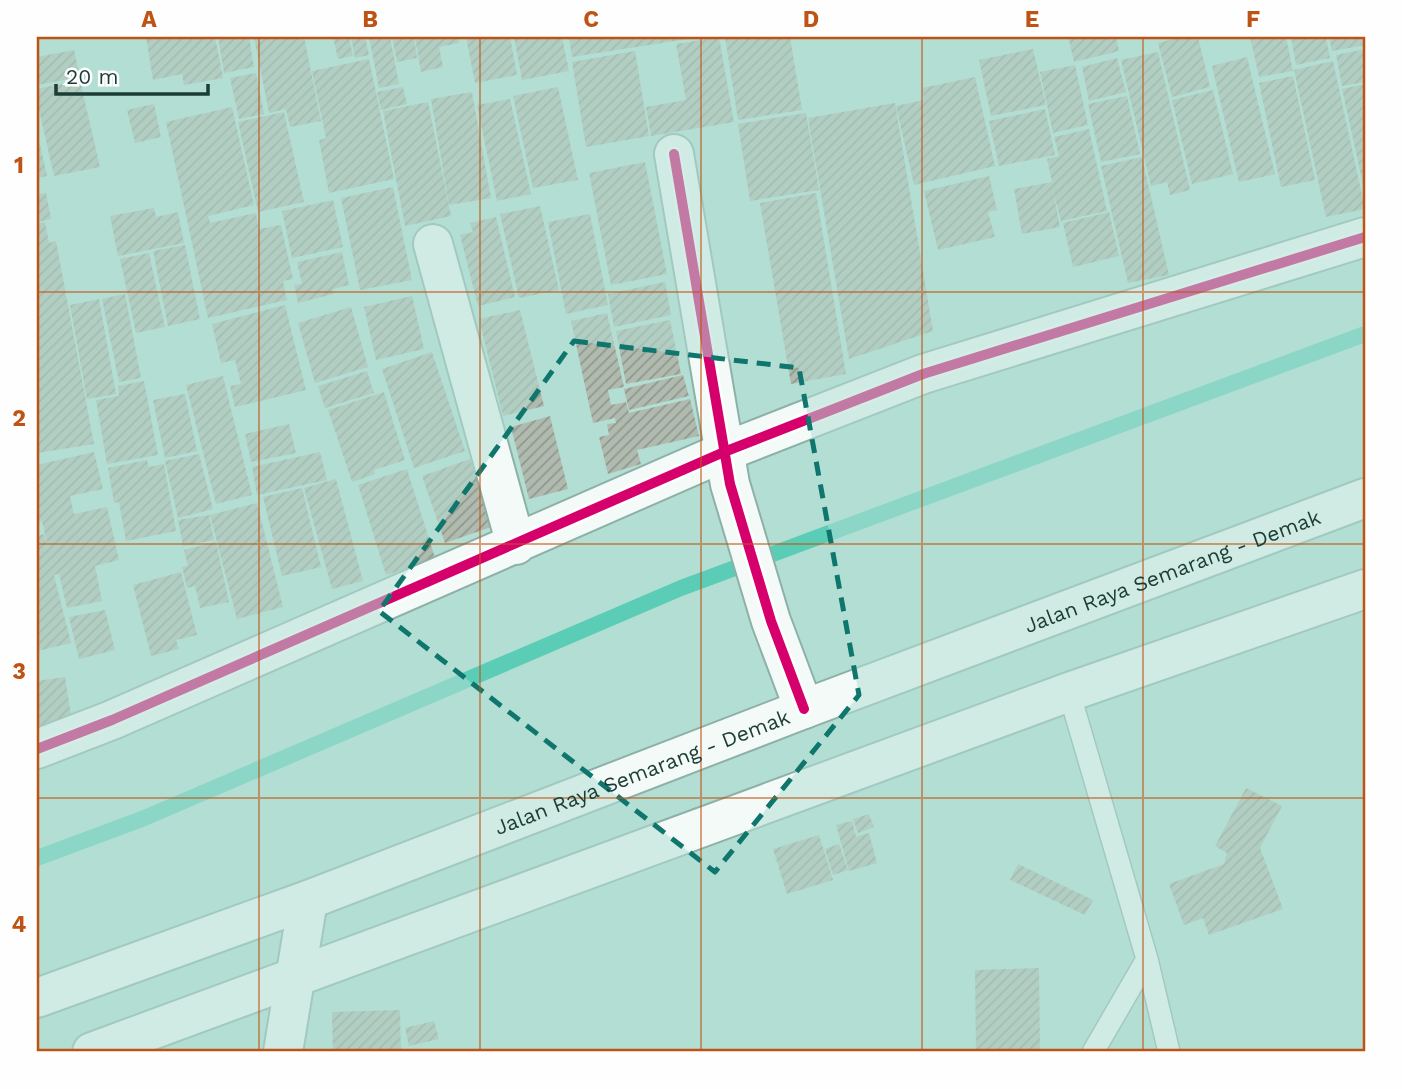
<svg xmlns="http://www.w3.org/2000/svg" width="1402" height="1089" viewBox="0 0 1402 1089" font-family="'Work Sans',sans-serif">
<style>
.lines{fill:none;stroke-linecap:round;stroke-linejoin:round}
.stream{stroke:#5bcdb6;stroke-width:16}
.building{fill:url(#building-hatch)}
.lane-casing{stroke:#8db0a7;stroke-width:24}
.street-casing{stroke:#8db0a7;stroke-width:42}
.highway-casing{stroke:#8db0a7;stroke-width:42}
.lane{stroke:#f4faf8;stroke-width:21}
.street{stroke:#f4faf8;stroke-width:38}
.highway{stroke:#f4faf8;stroke-width:38}
.cycleway-casing{stroke:#fefefe;stroke-width:15}
.cycleway{stroke:#d6006c;stroke-width:10}
.marked{fill:none;stroke:#0f766e;stroke-width:5;stroke-dasharray:14 9;stroke-linejoin:round}
.grid{fill:none;stroke:#bf5314;stroke-width:2;stroke-opacity:0.55}
.labels{text-anchor:middle;dominant-baseline:central;stroke-width:6;stroke-linejoin:round;paint-order:stroke}
.street-label{font-size:21px;fill:#1c3d35;stroke:#fefefe}
.neatline{fill:none;stroke:#bf5314;stroke-width:2.5}
.grid-label{font-size:23px;text-anchor:middle;font-weight:bold;fill:#bf5314}
</style>
<defs>
<pattern id="building-hatch" width="6" height="6" patternUnits="userSpaceOnUse" patternTransform="scale(1.75)"><rect width="6" height="6" fill="#b1baae"/><path d="M-1 1l2-2M0 6l6-6M5 7l2-2" fill="none" stroke="#8f988e"/></pattern>
</defs>
<rect width="100%" height="100%" fill="#b3ded3"/>
<g class="lines">
<path class="stream" d="M37,858L142,819L681,588L1365,334"/>
</g>
<path class="building" d="M146,37H215L223,78L184,85L182,74L153,80Z
M218,37H249L254,67L224,73Z
M254,37H304L321,121L290,127L286,109L269,113Z
M333,37H349L353,56L338,59Z
M351,37H365L369,55L355,58Z
M369,37H390L399,84L379,88Z
M392,37H414L417,58L397,62Z
M415,37H458L459,43L439,47L443,67L421,72Z
M466,37H510L517,75L475,83Z
M514,37H562L569,71L522,80Z
M569,37H694V38L572,57Z
M719,37L734,122L651,136L646,107L686,100L676,44Z
M725,37H790L802,110L738,120Z
M1068,37H1116L1119,51L1074,62Z
M1181,37H1198L1210,87L1172,97L1158,43Z
M1250,37H1286L1293,71L1259,77Z
M1291,37H1326L1330,58L1296,65Z
M1329,37H1365V45L1332,51Z
M1033,49L1046,105L991,116L979,60Z
M1365,49V82L1342,86L1336,55Z
M74,50L80,77L37,85V57Z
M635,51L649,136L586,147L572,62Z
M1158,52L1190,190L1170,195L1167,182L1151,186L1121,60Z
M1247,57L1275,174L1239,182L1212,66Z
M1117,58L1126,92L1089,101L1082,67Z
M369,59L394,179L329,193L319,140L326,138L312,71Z
M1333,61L1365,209L1326,217L1294,70Z
M1075,65L1088,125L1053,133L1040,72Z
M256,73L264,114L239,119L230,78Z
M1293,76L1315,180L1281,187L1259,83Z
M975,77L995,166L914,185L896,106L924,100L922,88Z
M80,80L100,167L54,176L37,101V89Z
M1365,84V188L1364,189L1342,89Z
M403,87L407,104L381,110L377,92Z
M558,87L578,180L533,188L513,96Z
M1213,90L1233,174L1192,184L1172,100Z
M472,92L491,198L449,205L431,99Z
M1127,96L1140,154L1101,162L1088,104Z
M510,99L531,194L497,201L477,105Z
M428,102L451,216L405,226L383,111Z
M895,103L933,331L849,359L808,118Z
M154,104L161,137L135,143L127,110Z
M232,107L254,205L208,216L210,223L256,213L259,229L281,225L293,279L283,281L287,300L208,318L166,122Z
M1045,109L1055,155L999,166L989,121Z
M284,112L304,202L258,212L238,122Z
M806,113L819,190L750,201L738,124Z
M1089,129L1107,211L1061,221L1053,191L1060,227L1022,234L1014,189L1052,182L1047,159L1059,156L1054,137Z
M37,132L47,176L37,178Z
M1142,157L1169,275L1128,283L1101,166Z
M645,162L667,274L611,285L589,173Z
M989,176L997,210L988,212L995,237L938,250L924,191Z
M393,187L412,280L360,290L341,198Z
M46,193L51,219L37,222V194Z
M816,193L846,374L791,384L760,203Z
M333,200L343,247L292,258L282,211Z
M540,206L559,290L519,298L500,214Z
M154,208L156,217L178,212L184,243L118,256L110,216Z
M1109,212L1119,256L1073,267L1063,223Z
M590,214L608,305L566,314L548,222Z
M496,217L515,297L478,306L460,235L473,232L470,223Z
M45,222L49,243L56,241L94,444L37,453V224Z
M185,245L200,319L168,326L153,251Z
M342,252L349,285L333,289V294L298,303L294,285L302,284L297,262Z
M149,253L165,327L136,333L120,259Z
M665,282L671,315L614,327L608,294Z
M125,294L141,378L119,382L102,299Z
M412,296L424,349L376,360L364,307Z
M99,299L116,394L87,399L70,305Z
M285,305L306,390L235,407L230,386L241,384L235,360L221,363L212,324Z
M351,307L368,367L315,383L298,323Z
M520,310L544,406L503,416L479,319Z
M607,313L624,387L608,390L611,405L626,402L629,413L690,399L699,436L637,450L641,464L608,474L599,437L609,435L607,424L616,423L615,418L593,423L571,321Z
M670,320L681,374L626,384L616,331Z
M432,352L465,451L414,468L382,369Z
M367,371L374,393L325,408L318,386Z
M683,375L689,396L629,410L624,389Z
M223,376L252,495L216,504L186,385Z
M144,381L158,455L107,464L96,400L119,396L118,386Z
M384,392L405,460L374,470L375,474L352,482L328,410Z
M185,394L197,451L165,458L153,400Z
M550,416L568,489L529,499L511,427Z
M289,424L296,453L251,462L245,434Z
M94,452L103,489L70,496L74,514L107,507L119,560L95,566L102,601L67,608L59,574L54,575L71,643L37,651V536L44,534L49,551L42,521L37,522V465Z
M320,452L327,480L257,495L252,467Z
M199,454L213,509L178,518L165,461Z
M470,459L494,526L445,543L422,476Z
M147,460L149,467L164,464L176,531L126,541L119,502L114,503L108,468Z
M407,469L436,561L386,575L358,485Z
M336,479L363,581L332,589L304,488Z
M302,488L321,567L282,576L263,497Z
M257,503L283,607L237,619L210,515Z
M209,515L214,540L183,546L178,520Z
M216,542L229,602L200,608L195,586L187,588L182,567L188,566L184,550Z
M181,572L197,635L176,640L179,649L151,656L133,585Z
M105,610L115,650L79,659L69,617Z
M65,677L72,722L37,727V681Z
M1246,788L1282,806L1260,848L1283,909L1209,935L1203,918L1184,925L1169,884L1224,864L1227,853L1215,846Z
M869,814L874,827L858,833L853,819Z
M852,821L856,837L869,833L877,863L849,871L836,825Z
M819,835L833,880L787,894L773,849Z
M839,844L848,870L833,875L825,849Z
M1018,864L1093,900L1085,915L1010,880Z
M1039,968L1040,1052H976L975,970Z
M400,1010L401,1052H333L332,1012Z
M434,1021L439,1039L409,1046L405,1028Z"/>
<g class="lines">
<g class="lane-casing">
<path id="lane" d="M1069,692L1147,959L1169,1052
M1093,1052L1147,959"/>
</g>
<g class="street-casing">
<path id="street" d="M674,154L730,484L771,621L804,709
M433,244L516,545
M37,749L112,720L724,452L923,374L1365,237
M283,1052L308,900"/>
</g>
<g class="highway-casing">
<g id="highway">
<path id="s1" d="M37,998L308,900L804,709L1365,498"/>
<path d="M92,1052L1069,692L1365,589"/>
</g>
</g>
<use href="#lane" class="lane"/>
<use href="#street" class="street"/>
<use href="#highway" class="highway"/>
<g class="cycleway-casing">
<path id="cycleway" d="M674,154L730,484L771,621L804,709
M37,749L112,720L724,452L923,374L1365,237"/>
</g>
<use href="#cycleway" class="cycleway"/>
</g>
<path d="M0 0H1402V1089H0ZM574,341L799,368L859,695L715,872L379,611Z" fill="#b3ded3" fill-opacity=".55" fill-rule="evenodd"/>
<path class="marked" d="M574,341L799,368L859,695L715,872L379,611Z"/>
<path class="grid" d="M259,37V1052M480,37V1052M701,37V1052M922,37V1052M1143,37V1052M37,292H1365M37,544H1365M37,798H1365"/>
<g class="labels">
<g class="street-label">
<text stroke="none"><textPath href="#s1" startOffset="1213">Jalan Raya Semarang - Demak</textPath></text>
<text stroke="none"><textPath href="#s1" startOffset="646">Jalan Raya Semarang - Demak</textPath></text>
</g>
</g>
<rect width="1402" height="1089" fill="none" stroke="#fefefe" stroke-width="77"/>
<path d="M56 84v10h152v-10" fill="none" stroke="#1c3d35" stroke-width="3.5"/>
<text x="66" y="84" font-size="21" fill="#1c3d35" stroke="#fefefe" stroke-width="5" paint-order="stroke">20 m</text>
<rect x="38" y="38" width="1326" height="1012" class="neatline"/>
<g class="grid-label">
<text x="149" y="27">A</text>
<text x="370" y="27">B</text>
<text x="591" y="27">C</text>
<text x="811" y="27">D</text>
<text x="1032" y="27">E</text>
<text x="1253" y="27">F</text>
<text x="19" y="173">1</text>
<text x="19" y="426">2</text>
<text x="19" y="679">3</text>
<text x="19" y="932">4</text>
</g>
</svg>
